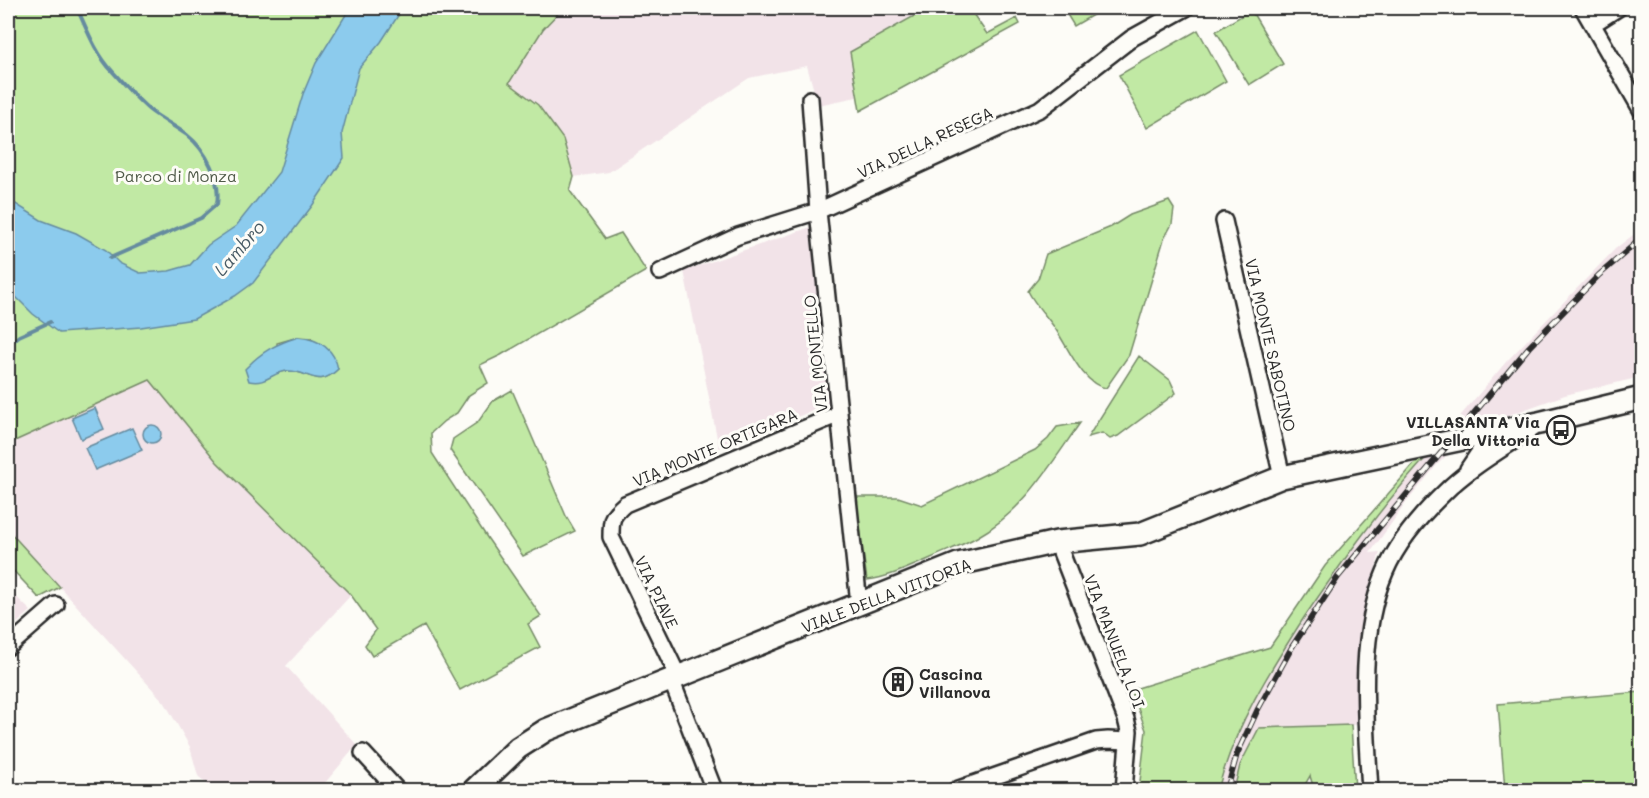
<svg xmlns="http://www.w3.org/2000/svg" width="1649" height="798" viewBox="0 0 1649 798" font-family="Mali,sans-serif">
<style>
.built{fill:#f2e3e8}
.green{fill:#c1e9a4;stroke:#768a68;stroke-width:1.5;fill-rule:evenodd}
.water{fill:#8ccbed;stroke:#658b9f;stroke-width:1.5}
.lines{fill:none;stroke-linecap:round;stroke-linejoin:round}
.stream{stroke:#658b9f;stroke-width:4}
.street-casing{stroke:#2b2b2b;stroke-width:20}
.secondary-casing{stroke:#2b2b2b;stroke-width:26}
.street{stroke:#fdfcf7;stroke-width:15}
.secondary{stroke:#fdfcf7;stroke-width:21}
.rail-casing{stroke:#2b2b2b;stroke-width:6}
.rail{stroke:#fdfcf7;stroke-width:4;stroke-dasharray:11;stroke-linecap:butt}
.labels{text-anchor:middle;dominant-baseline:central;stroke-width:6;stroke-linejoin:round;paint-order:stroke}
.street-label{font-size:16px;fill:#2b2b2b;stroke:#fdfcf7}
.park-label{font-size:16px;fill:#505a49;stroke:#fdfcf7}
.poi-label{font-size:16px;font-weight:bold;fill:#2b2b2b;stroke:#fdfcf7;text-anchor:end}
.water-label{font-size:18px;font-style:italic;fill:#485b65;stroke:#fdfcf7}
</style>
<rect width="100%" height="100%" fill="#fdfcf7"/>
<filter id="ink" filterUnits="userSpaceOnUse"><feTurbulence type="fractalNoise" baseFrequency=".0167" numOctaves="2"/><feDisplacementMap in="SourceGraphic" scale="12" xChannelSelector="R" yChannelSelector="G"/><feConvolveMatrix kernelMatrix="1 2 1 2 8 2 1 2 1" color-interpolation-filters="sRGB"/></filter>
<g filter="url(#ink)">
<path class="built" d="M563,8H915L918,14L850,52L857,97L818,105L807,66L749,78L609,172L574,177L563,139L509,83L543,29Z
M811,227L832,403L719,448L684,271Z
M1641,229V377L1565,395L1470,429L1445,434L1506,362L1616,248Z
M150,380L217,462L351,595L286,666L357,745L319,790H214L198,776L190,747L165,703L8,530V444Z
M1455,447L1436,466L1406,503L1370,553L1380,552L1359,629L1356,725L1259,728L1240,765L1234,790H1218L1222,775L1241,725L1276,661L1343,560L1396,490L1430,453Z
M8,589L31,611L8,631Z"/>
<path class="green" d="M8,8H563L543,29L509,83L538,105L563,139L574,177L570,191L605,239L621,233L646,271L501,355L480,365L488,383L469,395L457,413L444,421L431,433L432,453L488,539L541,616L528,624L540,647L460,690L424,626L372,656L365,645L376,630L351,595L217,462L150,380L8,444ZM298,337L311,338L338,369C321,386 314,376 297,372C290,370 284,371 277,373V343Z
M915,8H969L987,34L1017,18L1020,24L860,111L850,52L918,14Z
M1063,8H1105L1074,26Z
M1251,10L1283,64L1249,85L1216,31Z
M1198,30L1226,81L1147,128L1119,75Z
M1169,201L1174,209L1172,224L1164,239L1129,355L1106,388C1084,385 1069,350 1058,333C1049,318 1036,307 1028,291L1038,279L1046,254L1111,227L1130,215Z
M1139,356L1170,380L1176,393L1118,436L1110,439L1102,433L1088,437Z
M512,390L566,516L575,531L523,556L450,450L453,439L478,422L493,401Z
M1080,423C1051,464 1023,512 977,537C963,545 946,551 931,558C910,567 890,577 867,580L855,497H898L922,505L1035,450L1048,439L1057,427Z
M1430,453C1383,504 1344,559 1305,616C1270,670 1234,727 1218,790H1139L1146,730L1131,690L1270,647L1325,566L1423,454Z
M8,530L60,587L39,598L8,565Z
M1641,692V790H1505L1498,704Z
M1351,725L1355,790H1312L1313,786L1310,776L1302,790H1234L1240,765L1259,728Z"/>
<path class="water" d="M350,8H403L381,42L359,68L342,133L344,158L312,206L253,283L235,296L194,319L141,327L59,333L33,314L8,289V199L41,220L76,233L106,250L119,263L140,273L169,271L190,265L208,245L236,226L279,172L303,94L316,63Z
M298,337C318,339 334,348 338,369C318,389 309,371 289,371C272,371 268,385 249,381L245,369C262,351 276,344 298,337Z
M95,408L104,429L81,439L72,418Z
M143 434a9 9 0 1 1 18 0a9 9 0 1 1-18 0Z
M132,428L142,450L95,470L85,448Z"/>
<g class="lines">
<path class="stream" d="M77,8C87,30 96,54 113,72C125,85 138,101 152,112C163,120 176,127 187,135C206,150 221,179 217,204L201,218L110,258
M8,345L19,336L50,322"/>
<g class="street-casing">
<path id="street" d="M1583,8L1642,111
M1593,24L1618,8
M810,99L818,211L859,604
M1224,221L1282,477
M660,272L738,236L818,211L1040,109L1132,38L1186,8
M1468,469L1493,432
M1057,542L1126,719L1129,731L1124,790
M8,647L56,605
M678,676L611,537C611,519 611,516 625,504L839,414
M671,679L714,790
M363,753L397,790
M956,790L1096,741L1108,740L1128,741
M1370,790C1366,721 1357,637 1385,572C1398,541 1421,515 1445,492C1471,466 1505,448 1534,427"/>
</g>
<g class="secondary-casing">
<path id="secondary" d="M474,790L518,748L546,730L958,564L1057,542L1140,534L1282,477L1539,423L1642,398"/>
</g>
<use href="#street" class="street"/>
<use href="#secondary" class="secondary"/>
<g class="rail-casing">
<path id="rail" d="M1227,790L1237,754L1257,711L1292,647L1338,577L1529,347L1599,275L1642,238"/>
</g>
<use href="#rail" class="rail"/>
</g>
</g>
<defs>
<g id="bus-ring" transform="scale(1.5)"><circle r="9.5" fill="#fdfcf7" stroke="#2b2b2b" stroke-width="1.5"/><path d="M-5-6H5V4H4V6H2V4H-2V6H-4V4H-5ZM-3.5-4V0h7V-4ZM-3.5 1.2v1.5H-2V1.2ZM2 1.2v1.5H3.5V1.2Z" fill="#2b2b2b"/></g>
<g id="building-ring" transform="scale(1.5)"><circle r="9.5" fill="#fdfcf7" stroke="#2b2b2b" stroke-width="1.5"/><path d="M-4-6H4V6H1V3H-1V6H-4ZM-2.5-4.3h1.7v1.8h-1.7ZM.8-4.3h1.7v1.8H.8ZM-2.5-1h1.7V.8h-1.7ZM.8-1h1.7V.8H.8Z" fill="#2b2b2b"/></g>
</defs>
<g fill-rule="evenodd">
<use href="#bus-ring" x="1561" y="430"/>
<use href="#building-ring" x="898" y="682"/>
</g>
<g class="labels">
<g class="street-label">
<text transform="translate(925 142) rotate(-25)">VIA DELLA RESEGA</text>
<text transform="translate(1271 345) rotate(77)">VIA MONTE SABOTINO</text>
<text transform="translate(815 354) rotate(-96)">VIA MONTELLO</text>
<text transform="translate(715 447) rotate(-23)">VIA MONTE ORTIGARA</text>
<text transform="translate(657 592) rotate(64)">VIA PIAVE</text>
<text transform="translate(886 595) rotate(-21)">VIALE DELLA VITTORIA</text>
<text transform="translate(1115 641) rotate(69)">VIA MANUELA LOI</text>
</g>
<g class="park-label">
<text x="176" y="175">Parco di Monza</text>
</g>
<g class="poi-label">
<text x="1540" y="421">VILLASANTA Via<tspan x="1540" dy="18">Della Vittoria</tspan></text>
<text x="919" y="673" text-anchor="start">Cascina<tspan x="919" dy="18">Villanova</tspan></text>
</g>
<g class="water-label">
<text transform="translate(239 248) rotate(-49)">Lambro</text>
</g>
</g>
<rect width="1649" height="798" fill="none" stroke="#fdfcf7" stroke-width="30"/>
<rect x="15" y="15" width="1619" height="768" fill="none" stroke="#2b2b2b" stroke-width="2" filter="url(#ink)"/>
</svg>
